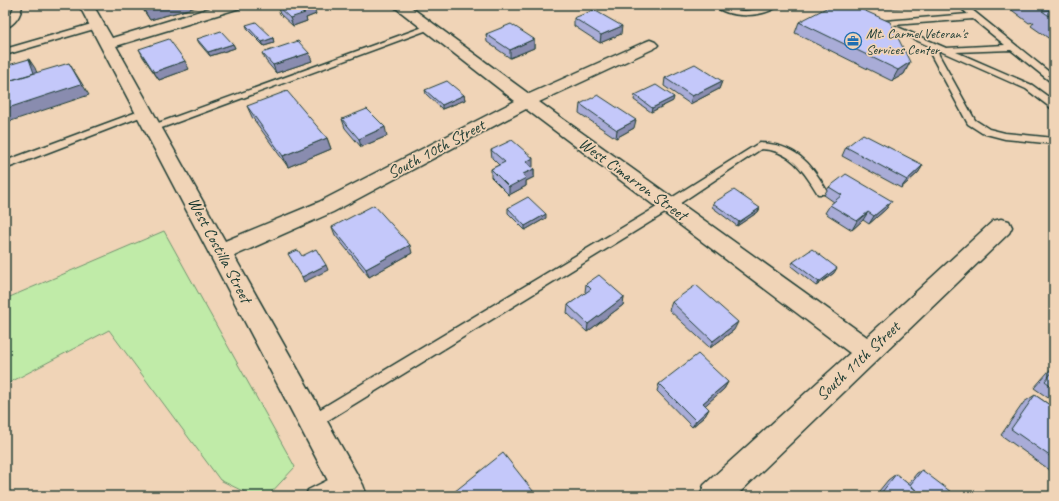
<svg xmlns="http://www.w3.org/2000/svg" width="1059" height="501" viewBox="0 0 1059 501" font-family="Caveat,sans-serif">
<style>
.green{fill:#c0eba8;stroke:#70946e}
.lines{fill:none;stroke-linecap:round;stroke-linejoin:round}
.service-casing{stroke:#1f3d34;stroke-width:3}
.minor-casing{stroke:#1f3d34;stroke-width:3}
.service{fill:#f0d4b7;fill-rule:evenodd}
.minor{fill:#f0d4b7;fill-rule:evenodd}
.wall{fill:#a9acd7;stroke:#1f3d34}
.shaded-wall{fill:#898caf;stroke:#1f3d34}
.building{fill:#c4c8fa;stroke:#1f3d34}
.labels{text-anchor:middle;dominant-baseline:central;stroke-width:3.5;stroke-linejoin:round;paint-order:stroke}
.far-poi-label{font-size:14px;fill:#1f3d34;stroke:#f0d4b7;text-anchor:start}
.street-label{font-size:17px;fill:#1f3d34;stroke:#f0d4b7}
</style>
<rect width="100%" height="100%" fill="#f0d4b7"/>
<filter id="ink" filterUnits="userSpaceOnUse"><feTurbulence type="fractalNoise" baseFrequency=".025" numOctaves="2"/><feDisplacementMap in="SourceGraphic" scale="8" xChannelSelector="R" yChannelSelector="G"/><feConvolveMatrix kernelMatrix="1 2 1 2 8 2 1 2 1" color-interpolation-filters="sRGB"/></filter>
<g filter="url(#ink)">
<path class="green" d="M164,231L295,467L268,496H253L220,480L109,330L5,385V299Z"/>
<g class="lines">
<g class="service-casing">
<path id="service" d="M14,5H22C21,15 15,25 5,28C5,20 13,14 14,5Z
M714,5C727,5 734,11 745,11C757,11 766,5 779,5C765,18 728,19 714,5Z
M957,5H966L1054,76V83L1051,82L1011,50L956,52L1032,85L1054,101V109L1051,108L1026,89L938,50L939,55L975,120L989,129L1005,133L1054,138V144L1005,139L982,133L968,124L931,55L929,46L874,21L878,19L885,21L968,14ZM973,19L1005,45L946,48L893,25Z
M95,23H98L102,25L101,27L5,55V49Z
M426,26H429L433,28L156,130H150L148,128L150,126Z
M145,109L148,110L150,112L148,114L5,169V161Z
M759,143C794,144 811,162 827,191L826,194H818C804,171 790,150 761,149L673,208L317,427L312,429L307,427L304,422L307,417L665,202Z
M344,472L350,474L352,480C345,497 322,496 306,496L308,490Z"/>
</g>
<g class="minor-casing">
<path id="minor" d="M79,5H93L112,38L220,5H242L240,8L116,46L225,241L319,202L515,101L392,5H408L529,94L645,42L650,40L655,42L658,45L655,48L539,102L867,337L993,221L1001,219L1009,221L1012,227L1009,233L736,496H700L704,485L850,353L526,109L333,212L234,256L363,485L367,496H336Z"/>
</g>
<use href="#service" class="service"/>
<use href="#minor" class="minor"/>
</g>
<path class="wall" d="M140,5H203L150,20Z
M872,5H940L877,9Z
M1005,5H1054V42L1031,26L1034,22L1029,23Z
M277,6L316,14L306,18L307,21L293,26L280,14Z
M574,18L621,34L600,43L574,26Z
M799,22L910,62L904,74L892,81L795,33Z
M246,25L273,38L274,43L264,46L248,30Z
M486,34L534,39V48L510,58L487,42Z
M197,39L233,44L235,48L210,56L199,43Z
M139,49L189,69L159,80L143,57Z
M262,53L312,61L276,73L266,61Z
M665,78L722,81L719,89L690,104L664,86Z
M425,90L464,95L465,100L442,109L426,94Z
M635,95L673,101L651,112L634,100Z
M580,104L634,128L616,138L579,113Z
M247,106L327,138L331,149L288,167L252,117Z
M342,119L387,136L361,147L345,128Z
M846,147L923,165L918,173L901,188L842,156Z
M491,150L533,167H532L534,169V177L526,181V186L509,195L491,177V169L499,165L492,158Z
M829,187L892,201L886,209L869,224L863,220L852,230L825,213L830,205L834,202L824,195Z
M713,203L760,208L758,212L737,226L712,207Z
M508,208L546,218L525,230L508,213Z
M332,227L412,253L369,277L335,235Z
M793,262L834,273L816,286L791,266Z
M586,284L624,297L623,305L587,332L567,313L568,305L586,293L585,292Z
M672,302L734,330L710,348L669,310Z
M1054,365V402L1034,388Z
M728,382L724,389L705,405L709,409L705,416L692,427L657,391L659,384Z
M1035,395L1054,408V473L1001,435L1024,402Z
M922,470L948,496H875L888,480L896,474L908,484L917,473Z"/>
<path class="shaded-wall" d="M160,5H203L150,20L144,10Z
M314,6L316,14L306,18L307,21L293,26L290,18L301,11Z
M622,26L621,34L600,43L601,35Z
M273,38L274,43L264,46L262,42Z
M534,39V48L510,58V50Z
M233,44L235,48L210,56L208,52Z
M309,53L312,61L276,73L273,65Z
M29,59L35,68L41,83L5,94Z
M185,61L189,69L159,80L154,72Z
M910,62L904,74L892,81L898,70Z
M69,63L76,74L89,95L5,123V109Z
M722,81L719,89L690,104L692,96Z
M464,95L465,100L442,109V105Z
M674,97L673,101L651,112L652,108Z
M636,120L634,128L616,138L617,130Z
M385,127L387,136L361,147L359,139Z
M327,138L331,149L288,167L283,156Z
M533,158V167L526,170V162Z
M923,165L918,173L901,188L907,180Z
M534,169V177L526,181V186L509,195V187L523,174Z
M892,201L886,209L869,224L874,216Z
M760,208L758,212L737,226L739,222Z
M868,212L863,220L852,230L857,221Z
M546,214V218L525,230V226Z
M410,245L412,253L369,277L366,269Z
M326,265L328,270L304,282L302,277Z
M837,268L834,273L816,286L819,282Z
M624,297L623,305L587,332L588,324Z
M738,322L734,330L710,348L713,341Z
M728,382L724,389L700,410L703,403Z
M709,409L705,416L692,427L696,421Z"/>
<path class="building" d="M142,5H160L144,10Z
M281,5H312L314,6L301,11L305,13L290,18L277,6Z
M832,5H852L890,22L910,62L898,70L799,22Z
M1036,5H1054V6L1040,8Z
M594,10L622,26L601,35L574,18Z
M1054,10V19L1042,11Z
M256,22L273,38L262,42L246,25Z
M511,24L534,39L510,50L486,34Z
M221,31L233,44L208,52L197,39Z
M169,39L185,61L154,72L139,49Z
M298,41L309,53L273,65L262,53Z
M29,59L34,73L5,82V66Z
M69,63L81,84L5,109V82Z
M695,64L722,81L692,96L665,78Z
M447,81L464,95L442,105L425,90Z
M656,85L674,97L652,108L635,95Z
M287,91L327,138L283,156L247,106Z
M598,95L636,120L617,130L580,104Z
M367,109L385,127L359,139L342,119Z
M863,134L923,165L907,180L846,147Z
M512,140L533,158L526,162L534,169L523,174L526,178L509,187L491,169L505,162L491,150Z
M846,174L892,201L874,216L868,212L857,221L830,205L842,195L829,187Z
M734,190L760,208L739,222L713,203Z
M528,197L546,214L525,226L508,208Z
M374,205L410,245L366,269L332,227Z
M316,249L326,265L302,277L288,254L298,250L302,256Z
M812,249L837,268L819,282L793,262Z
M599,275L624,297L588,324L568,305L591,289L586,284Z
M696,285L738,322L713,341L672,302Z
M698,354L728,382L703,403L709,409L696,421L659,384Z
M1054,370V388L1045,381Z
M1035,395L1054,408V459L1011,429Z
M503,453L537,496H457L454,492Z
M922,470L951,492L948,496H923L910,485Z
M896,474L923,496H879Z"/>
</g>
<defs>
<g id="office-ring" transform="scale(0.9)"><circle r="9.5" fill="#f0d4b7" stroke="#1f6fb2" stroke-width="1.5"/><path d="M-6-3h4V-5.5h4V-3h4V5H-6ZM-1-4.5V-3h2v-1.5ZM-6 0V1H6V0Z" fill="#1f6fb2"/></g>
</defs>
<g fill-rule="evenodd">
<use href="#office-ring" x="853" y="41"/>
</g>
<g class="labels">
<g class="far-poi-label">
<text x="866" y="33">Mt. Carmel Veteran's<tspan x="866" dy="16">Services Center</tspan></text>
</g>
<g class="street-label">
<text transform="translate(436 149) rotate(-28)">South 10th Street</text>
<text transform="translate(633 179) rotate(36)">West Cimarron Street</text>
<text transform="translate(220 250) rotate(62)">West Costilla Street</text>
<text transform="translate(858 361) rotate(-43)">South 11th Street</text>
</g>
</g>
<rect width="1059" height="501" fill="none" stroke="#f0d4b7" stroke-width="20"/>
<rect x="10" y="10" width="1039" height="481" fill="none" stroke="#1f3d34" stroke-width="1.5" filter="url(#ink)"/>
</svg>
